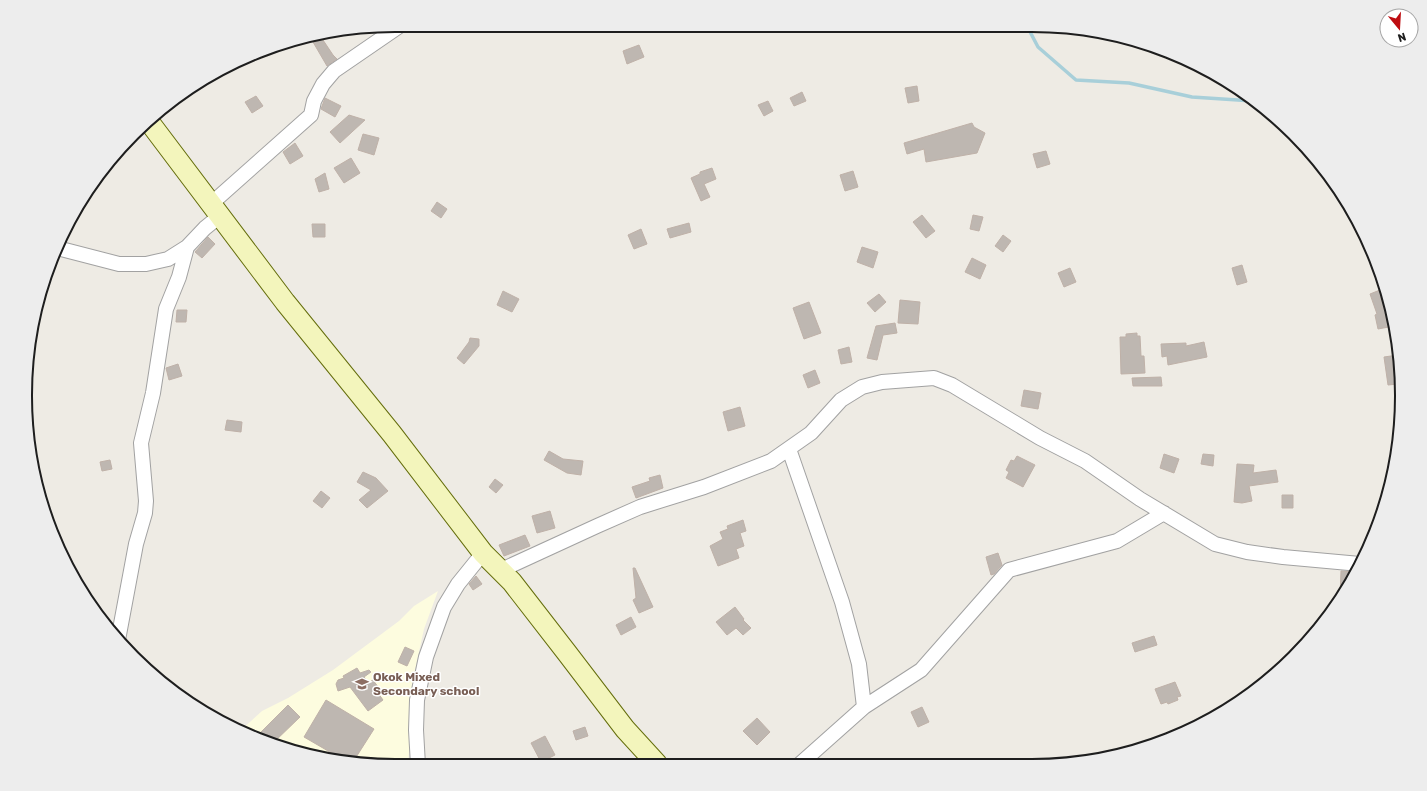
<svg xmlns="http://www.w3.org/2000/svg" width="1427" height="791" viewBox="0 0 1427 791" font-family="Rubik,sans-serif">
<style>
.education{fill:#fdfcdf}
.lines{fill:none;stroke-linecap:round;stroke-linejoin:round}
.stream{stroke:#a8cfd9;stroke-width:3.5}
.building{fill:#beb7b1;stroke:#bfb1a8}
.street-casing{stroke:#a2a2a2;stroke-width:16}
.secondary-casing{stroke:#656e0c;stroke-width:22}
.street{stroke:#fff;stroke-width:14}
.secondary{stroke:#f3f5bc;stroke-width:20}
.labels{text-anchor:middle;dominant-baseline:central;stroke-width:3;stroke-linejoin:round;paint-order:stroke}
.education-label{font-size:12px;font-weight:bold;fill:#785e54;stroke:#fff;text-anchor:start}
.rim{fill:none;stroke:#1e1e1e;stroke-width:2}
</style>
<rect width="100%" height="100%" fill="#eeebe4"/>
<path class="education" d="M438,591L424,629L415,670L408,765H371L277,746L241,730L262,711L288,698L333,670L399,621L414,606Z"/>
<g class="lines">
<path class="stream" d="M1027,26L1038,47L1076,80L1129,83L1192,97L1253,101"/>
</g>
<path class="building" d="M321,37L333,55L337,59L327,66L313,42Z
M639,45L644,57L627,64L623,51Z
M917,86L919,101L908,103L905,88Z
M802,92L806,101L794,106L790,98Z
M256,96L263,106L252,113L245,102Z
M325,98L341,106L335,117L321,109Z
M768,101L773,111L764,116L758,105Z
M349,115L365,120L340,143L330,132Z
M972,123L974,127L985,133L977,153L926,162L924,149L907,154L904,143Z
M363,134L379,138L374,155L358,150Z
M295,143L303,156L290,164L283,152Z
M1046,151L1050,164L1037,168L1033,154Z
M351,158L360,173L344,183L334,168Z
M712,168L716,179L704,184L710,197L701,201L691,178L700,174V172Z
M853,171L858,187L845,191L840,175Z
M325,173L329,189L319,192L315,179Z
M437,202L447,209L441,218L431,211Z
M922,215L935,231L926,238L913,222Z
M973,215L983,217L979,231L970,229Z
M689,223L691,232L670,238L667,229Z
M312,224H325V237H313Z
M641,229L647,244L634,249L628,235Z
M1003,235L1011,241L1003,252L995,246Z
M208,237L215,244L202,258L195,252Z
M862,247L878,252L873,268L857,262Z
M972,258L986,265L980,279L965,272Z
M1242,265L1247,282L1237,285L1232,268Z
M1070,268L1076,282L1064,287L1058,273Z
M1380,290L1388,316H1392L1394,326L1378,329L1375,315L1377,314L1370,294Z
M503,291L519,299L512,312L497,305Z
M879,294L886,302L875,312L867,303Z
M900,300L920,302L918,324L898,323Z
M809,302L821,333L804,339L793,308Z
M177,310H187L186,322H176Z
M895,323L897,333L883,335L877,360L867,358L876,326Z
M1137,333V336H1140L1141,356H1144L1145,373L1121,374L1120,337H1126V334Z
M470,338L479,339V346L464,364L457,358L469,342Z
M1204,342L1207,357L1168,365L1167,356L1162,357L1161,344L1186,343V346Z
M849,347L852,362L841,364L838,350Z
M1398,355L1401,372V374H1396L1398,384L1388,385L1384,357Z
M178,364L182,376L169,380L166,368Z
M815,370L820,383L808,388L803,375Z
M1161,377L1162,386H1133L1132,378Z
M1024,390L1041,393L1038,409L1021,406Z
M740,407L745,426L728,431L723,412Z
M227,420L242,422L241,432L225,430Z
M549,451L563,459L583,461L581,475L567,473L544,460Z
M1164,454L1179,459L1174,473L1160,468Z
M1203,454L1214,455L1213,466L1201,464Z
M1017,456L1035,465L1023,487L1006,478L1009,472L1006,470L1011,460L1014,461Z
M110,460L112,469L102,471L100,462Z
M1237,464L1254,465L1253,473L1276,470L1278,482L1249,486L1252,501L1242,503L1234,502Z
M363,472L376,478L388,491L367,508L359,500L371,490L357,482Z
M660,475L663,488L636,498L632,487L650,481L649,478Z
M495,479L503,485L496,493L489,487Z
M321,491L330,498L322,508L313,501Z
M1282,495H1293V508H1282Z
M550,511L555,528L537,533L532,516Z
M743,520L746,531L740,533L744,546L736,549L739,558L718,566L710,546L723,539L720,532L728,529L727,526Z
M525,535L530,546L504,556L499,545Z
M998,553L1002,565L994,574L991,575L986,557Z
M633,568H635L653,607L639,613L633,600L636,598Z
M1341,571L1352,572L1351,582L1340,597Z
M476,576L482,584L473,590L469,584Z
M735,607L744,619L743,620L751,628L743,635L736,628L727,635L716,622Z
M631,617L636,627L621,635L616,625Z
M1154,636L1157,645L1135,652L1132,643Z
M405,647L414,651L407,666L398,662Z
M357,668L360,673L369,670L371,672L364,677L368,683L373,680L381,691L378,693L383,700L368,711L350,687L338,691L336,684L338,680L344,678L343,676Z
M1175,682L1181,696L1177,697L1178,700L1168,704L1167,702L1161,704L1155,689Z
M326,700L374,729L353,762L334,758L335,755L304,737Z
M288,705L300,717L272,744L260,733Z
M922,707L929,722L918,727L911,712Z
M757,718L770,732L757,745L743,731Z
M585,727L588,736L576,740L573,731Z
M545,736L555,755L541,762L531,743Z"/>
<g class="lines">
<g class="street-casing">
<path id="street" d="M212,203L311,115L314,101L323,84L334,71L401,25
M61,249L119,264H146L168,259L187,247L205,228L221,215
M789,449L842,602L859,664L864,707
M499,571L597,526L640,507L704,487L771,461L811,433L841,400L862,387L882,382L934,378L952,385L1040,438L1085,461L1140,499L1215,544L1247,552L1283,557L1360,564
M118,640L136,544L145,513L146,501L141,443L153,393L166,309L179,277L187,247
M800,764L864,707L921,670L1009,570L1117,541L1164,513
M418,765L416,730L417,700L426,657L444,607L458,584L483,553"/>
</g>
<g class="secondary-casing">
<path id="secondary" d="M150,123L285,302L392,434L483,553L512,582L567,653L625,729L657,764"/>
</g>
<use href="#street" class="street"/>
<use href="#secondary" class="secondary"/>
</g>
<defs>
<g id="school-bare" transform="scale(1.08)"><path d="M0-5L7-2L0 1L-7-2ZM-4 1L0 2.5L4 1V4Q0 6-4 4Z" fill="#8d6e63" stroke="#fff" stroke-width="2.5" paint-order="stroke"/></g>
</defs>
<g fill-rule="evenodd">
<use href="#school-bare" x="362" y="684"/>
</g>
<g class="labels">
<g class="education-label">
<text x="373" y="677">Okok Mixed<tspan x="373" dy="14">Secondary school</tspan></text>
</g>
</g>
<path d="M0 0H1427V791H0ZM395 32H1032A363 363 0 0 1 1395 395V396A363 363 0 0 1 1032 759H395A363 363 0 0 1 32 396V395A363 363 0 0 1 395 32Z" fill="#ededed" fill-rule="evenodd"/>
<path class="rim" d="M395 32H1032A363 363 0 0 1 1395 395V396A363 363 0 0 1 1032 759H395A363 363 0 0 1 32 396V395A363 363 0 0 1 395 32Z"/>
<g transform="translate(1399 28) rotate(162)"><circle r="19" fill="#ffffff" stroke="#a5a5a5"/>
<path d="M0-3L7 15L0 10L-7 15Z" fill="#be0d11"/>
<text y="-6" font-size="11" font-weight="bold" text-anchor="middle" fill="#1e1e1e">N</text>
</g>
</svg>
